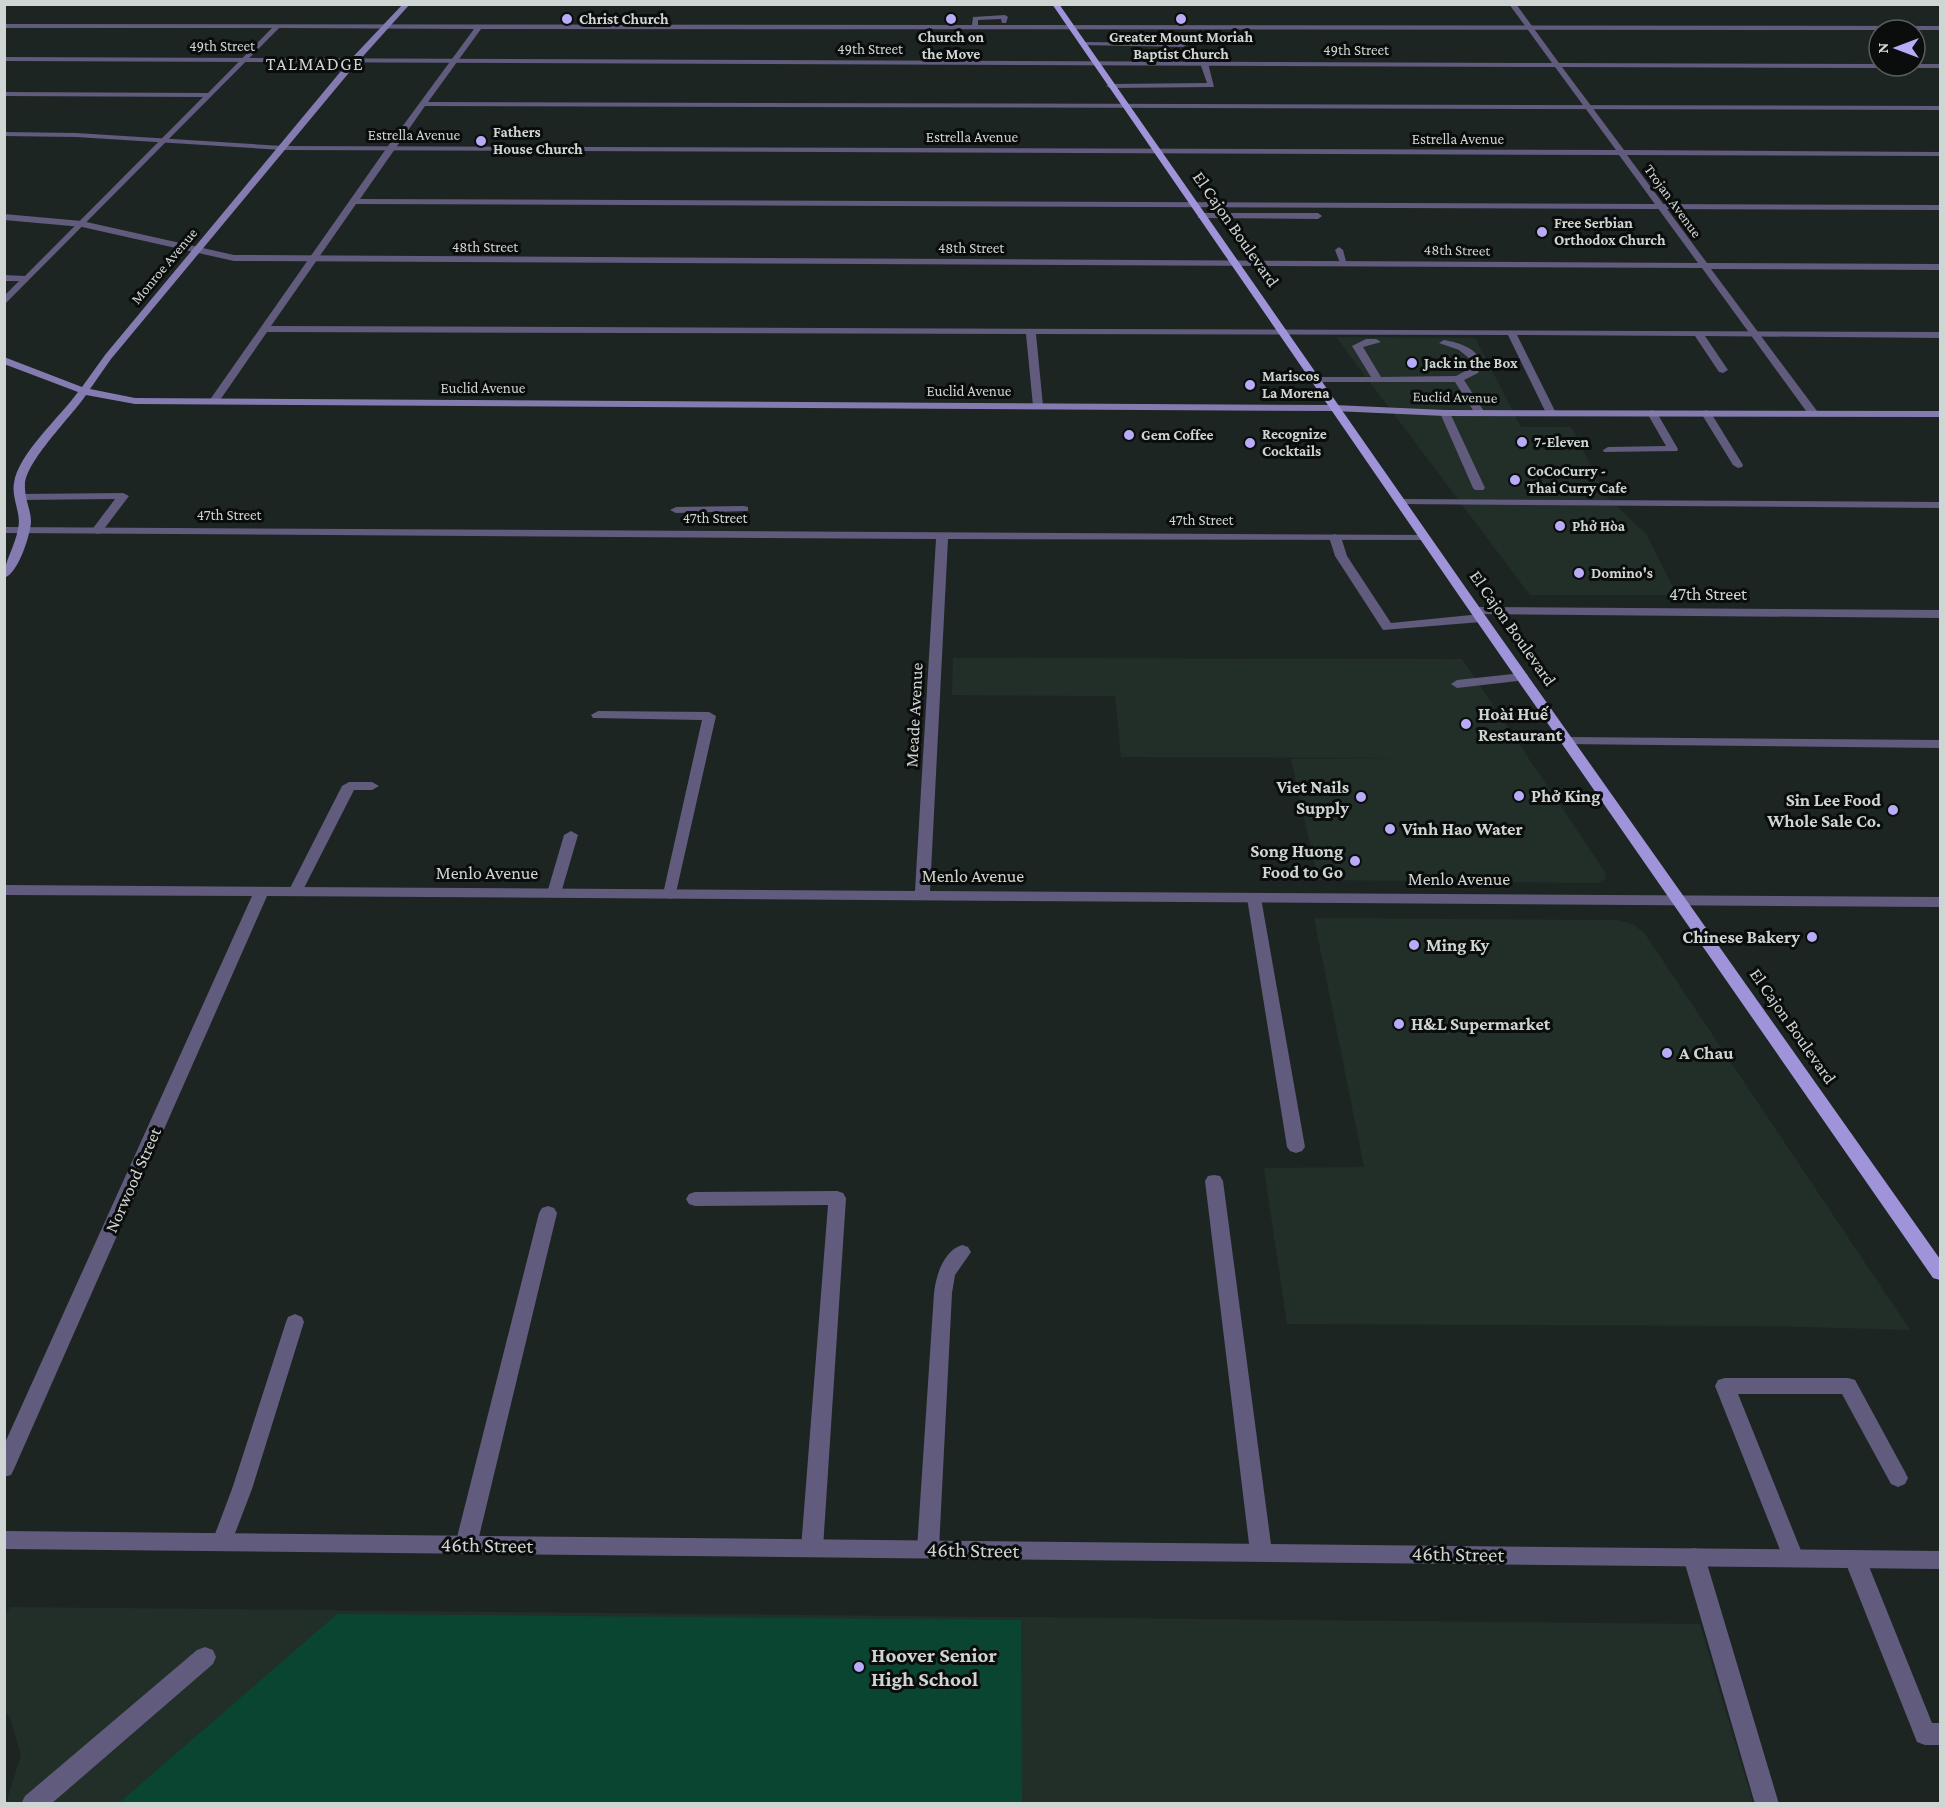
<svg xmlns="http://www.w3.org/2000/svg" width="1945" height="1808" viewBox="0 0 1945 1808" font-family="'Crimson Pro',serif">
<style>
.built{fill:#222f29}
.green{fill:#0a4531}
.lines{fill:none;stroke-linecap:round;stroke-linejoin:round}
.lane{fill:#615b7e;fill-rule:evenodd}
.street{fill:#615b7e;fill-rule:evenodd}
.secondary{fill:#847bb1;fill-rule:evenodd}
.primary{fill:#9f93d9;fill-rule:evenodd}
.poi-dot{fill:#b8abf7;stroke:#0a0d0c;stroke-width:2}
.labels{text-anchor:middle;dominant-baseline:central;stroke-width:6;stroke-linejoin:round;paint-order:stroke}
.far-poi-label{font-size:15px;font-weight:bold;fill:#cfd5d2;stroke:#0a0d0c;text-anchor:start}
.far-street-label{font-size:15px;fill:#cfd5d2;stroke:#0a0d0c}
.far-quarter-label{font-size:18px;letter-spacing:1.5px;fill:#cfd5d2;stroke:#0a0d0c}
.street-label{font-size:18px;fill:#cfd5d2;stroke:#0a0d0c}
.poi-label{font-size:18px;font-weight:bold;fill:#cfd5d2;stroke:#0a0d0c;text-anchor:start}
.near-street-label{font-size:21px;fill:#cfd5d2;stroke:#0a0d0c}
.near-poi-label{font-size:21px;font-weight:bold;fill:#cfd5d2;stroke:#0a0d0c;text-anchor:start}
</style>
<rect width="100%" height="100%" fill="#1d2522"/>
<path class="built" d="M1336,337L1475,338L1521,427H1571L1606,496L1647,535L1677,595H1530Z
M953,658L1462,659L1605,872L1606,879L1597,883L1318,880L1291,759L1417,758L1121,757L1115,696L952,695Z
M1314,918L1616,920L1633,924L1645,934L1910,1330L1770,1326L1287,1324L1264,1168L1364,1167Z
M11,1607L1700,1624L1753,1803H6L21,1755L10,1718L5,1711V1613Z"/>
<path class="green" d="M337,1614L1021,1620L1022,1803H119Z"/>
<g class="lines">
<path class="lane" d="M1005,15L1008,17L1006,23H1002L1001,19L978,20V25L1940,26V30L481,29L428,102L1940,106V110L425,106L360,199L1940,205V210L356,204L271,326L1940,332V338L1705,336L1728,370L1723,373L1719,372L1695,336L1517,335L1556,413L1551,416L1546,413L1508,335L1036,334L1043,406L1038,409L1033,406L1026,334L267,332L218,403H210L209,401L388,146L474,29L279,28L4,305V296L19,281H4V275L25,276L203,97L4,96V92L208,93L272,28H4V24L972,25L973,17Z
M1082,42L1183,43L1186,45L1183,47L1080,45Z
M1204,61L1208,63L1214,87L1110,88L1106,86L1110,84L1207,83L1200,63Z
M1201,213H1318L1322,216L1318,219L1198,218V214Z
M1339,247L1343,250L1347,265L1340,263L1335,250Z
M1366,339H1376L1381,342L1363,347L1381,377L1456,376L1469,369L1470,359L1459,350L1439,343L1444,340C1461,343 1488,351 1478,373L1464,380L1485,413L1476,415L1455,382H1311V378L1315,377H1371L1352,346Z
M1445,410L1450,413L1485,488L1483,490H1475L1473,488L1440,413Z
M1652,410L1657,413L1678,449L1677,451L1604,452L1603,450L1608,447L1666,446L1647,413Z
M1706,410L1711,413L1743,465L1742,467L1738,468L1733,465L1701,413Z
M123,493L129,496L101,533L97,534L91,531L115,499L21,500L15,497L21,494Z
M1400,499L1940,502V508L1396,504V500Z
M744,506L748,507V511L676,513L670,510L676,507Z
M1335,534L1341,537L1347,556L1391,623L1481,614L1487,618L1481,622L1383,630L1335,556L1329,537Z
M1522,673L1527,674L1528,677L1527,680L1457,688L1451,684L1457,680Z
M598,711L709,712L716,716L675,897L670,899L663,894L702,720L593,718L591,715Z
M1567,737L1940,740V748L1562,744L1560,741Z
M349,782H372L379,786L372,790H354L302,892L300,895H290L288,892L342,786Z
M571,831L578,835L561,893L559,896H549L547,893L564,835Z
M1254,893L1261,898L1305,1147L1302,1151L1296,1153L1290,1151L1287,1147L1247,898Z
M1214,1175L1220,1176L1223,1181L1272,1552L1268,1559L1261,1561L1254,1559L1250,1552L1205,1181L1208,1176Z
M837,1191L843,1193L846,1198L823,1548L819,1555L812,1557L805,1555L801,1548L828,1205L695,1206L689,1204L686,1199L689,1194L695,1192Z
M548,1206L554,1208L557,1213L477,1545L473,1552L466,1554L459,1552L455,1545L539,1213L542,1208Z
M962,1245L968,1247L971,1252L955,1275L952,1293L939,1549L935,1556L928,1558L921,1556L917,1549L934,1293C936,1276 943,1251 962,1245Z
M295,1314L302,1317L304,1322L252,1489L229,1549L222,1551L215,1549L212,1542L232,1489L286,1322L288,1317Z
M1725,1378H1848L1855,1380L1905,1472L1908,1478L1905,1484L1898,1487L1891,1484L1842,1394H1738L1804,1558L1800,1565L1793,1567L1786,1565L1715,1386L1718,1380Z
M1694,1548L1701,1550L1705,1557L1779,1804H1755L1683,1557L1687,1550Z
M1855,1550L1862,1552L1866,1559L1932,1723H1940V1745H1925L1917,1742L1844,1559L1848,1552Z
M205,1647L213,1650L216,1657L213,1664L51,1804H21L25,1796L197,1650Z"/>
<path class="street" d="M1509,4H1516L1559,63L1879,64V66H1883L1879,68L1562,67L1624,150L1940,152V156L1627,155L1707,263L1940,264V270L1711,269L1817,411V415H1809L1702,268L234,261L82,227L4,220V214L82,221L234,255L1698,263L1619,155L282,150L76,137L4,136V132L76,133L282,146L1616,150L1555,67L4,61V57L1552,63Z
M1915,64H1940V68H1912Z
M4,527L1425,535L1429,536V540L948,539L930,891L1940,897V907L267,896L14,1469L11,1475L4,1477V1445L252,896L4,895V885L915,891L936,539L4,533Z
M1476,607L1940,610V618L1472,614L1470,611Z
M4,1531L1940,1551V1569L4,1549Z"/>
<path class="secondary" d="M403,4H410L357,63L111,359L90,389L135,398L1334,405L1445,410L1940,411V417L1445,416L1334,411L135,404L86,395C72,416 25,462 25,485C24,497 31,510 31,522C30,536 18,574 4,578C4,561 15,547 18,529C22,514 11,498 14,483C18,454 60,417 78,392L4,364V357L82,387L105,355L351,59Z"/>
<path class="primary" d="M1052,4H1059L1470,594L1940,1259V1280L1933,1278L1462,600Z"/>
</g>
<g class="poi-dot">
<circle cx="567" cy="19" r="6"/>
<circle cx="951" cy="19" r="6"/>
<circle cx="1181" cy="19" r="6"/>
<circle cx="481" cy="141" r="6"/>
<circle cx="1542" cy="232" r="6"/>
<circle cx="1412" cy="363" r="6"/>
<circle cx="1250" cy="385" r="6"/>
<circle cx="1129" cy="435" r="6"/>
<circle cx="1522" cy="442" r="6"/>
<circle cx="1250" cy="443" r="6"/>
<circle cx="1515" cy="480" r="6"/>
<circle cx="1560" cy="526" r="6"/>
<circle cx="1579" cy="573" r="6"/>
<circle cx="1466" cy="724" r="6"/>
<circle cx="1519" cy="796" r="6"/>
<circle cx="1361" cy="797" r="6"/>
<circle cx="1893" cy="810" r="6"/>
<circle cx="1390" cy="829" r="6"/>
<circle cx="1355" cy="861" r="6"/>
<circle cx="1812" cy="937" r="6"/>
<circle cx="1414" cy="945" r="6"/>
<circle cx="1399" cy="1024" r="6"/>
<circle cx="1667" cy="1053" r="6"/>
<circle cx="859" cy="1667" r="6"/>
</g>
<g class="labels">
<g class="far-poi-label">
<text x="579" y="19">Christ Church</text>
<text x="951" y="37" text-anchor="middle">Church on<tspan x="951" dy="17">the Move</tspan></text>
<text x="1181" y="37" text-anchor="middle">Greater Mount Moriah<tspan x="1181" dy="17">Baptist Church</tspan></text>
<text x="493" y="132">Fathers<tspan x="493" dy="17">House Church</tspan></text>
<text x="1554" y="223">Free Serbian<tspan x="1554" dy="17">Orthodox Church</tspan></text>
<text x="1424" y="363">Jack in the Box</text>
<text x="1262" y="376">Mariscos<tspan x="1262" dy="17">La Morena</tspan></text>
<text x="1262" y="434">Recognize<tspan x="1262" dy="17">Cocktails</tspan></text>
<text x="1141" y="435">Gem Coffee</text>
<text x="1534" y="442">7-Eleven</text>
<text x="1527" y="471">CoCoCurry -<tspan x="1527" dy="17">Thai Curry Cafe</tspan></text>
<text x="1572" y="526">Phở Hòa</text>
<text x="1591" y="573">Domino's</text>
</g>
<g class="far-street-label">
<text x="222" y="46">49th Street</text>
<text x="870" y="49">49th Street</text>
<text x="1356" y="50">49th Street</text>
<text x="414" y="135">Estrella Avenue</text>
<text x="972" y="137">Estrella Avenue</text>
<text x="1458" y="139">Estrella Avenue</text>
<text transform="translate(1673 201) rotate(54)">Trojan Avenue</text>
<text x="485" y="247">48th Street</text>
<text x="971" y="248">48th Street</text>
<text transform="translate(1457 250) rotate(1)">48th Street</text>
<text transform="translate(164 266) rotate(-50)">Monroe Avenue</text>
<text x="483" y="388">Euclid Avenue</text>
<text x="969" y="391">Euclid Avenue</text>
<text transform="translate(1455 397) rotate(1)">Euclid Avenue</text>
<text x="229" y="515">47th Street</text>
<text x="715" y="518">47th Street</text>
<text x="1201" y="520">47th Street</text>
</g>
<g class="far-quarter-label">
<text x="315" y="64">TALMADGE</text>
</g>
<g class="street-label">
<text transform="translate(1236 229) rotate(55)">El Cajon Boulevard</text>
<text x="1708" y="594">47th Street</text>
<text transform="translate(1513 628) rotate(55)">El Cajon Boulevard</text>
<text transform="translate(914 715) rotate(-87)">Meade Avenue</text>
<text x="487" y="873">Menlo Avenue</text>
<text x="973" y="876">Menlo Avenue</text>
<text x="1459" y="879">Menlo Avenue</text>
<text transform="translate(1793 1026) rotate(55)">El Cajon Boulevard</text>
<text transform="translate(133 1180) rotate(-66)">Norwood Street</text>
</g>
<g class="poi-label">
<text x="1478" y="714">Hoài Huế<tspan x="1478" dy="21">Restaurant</tspan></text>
<text x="1349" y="787" text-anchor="end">Viet Nails<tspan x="1349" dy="21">Supply</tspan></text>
<text x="1531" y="796">Phở King</text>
<text x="1881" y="800" text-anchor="end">Sin Lee Food<tspan x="1881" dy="21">Whole Sale Co.</tspan></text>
<text x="1402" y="829">Vinh Hao Water</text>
<text x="1343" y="851" text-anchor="end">Song Huong<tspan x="1343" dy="21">Food to Go</tspan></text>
<text x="1800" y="937" text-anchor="end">Chinese Bakery</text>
<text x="1426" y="945">Ming Ky</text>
<text x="1411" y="1024">H&amp;L Supermarket</text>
<text x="1679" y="1053">A Chau</text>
</g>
<g class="near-street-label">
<text transform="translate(487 1545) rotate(1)">46th Street</text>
<text transform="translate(973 1550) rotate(1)">46th Street</text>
<text transform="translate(1458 1554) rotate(1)">46th Street</text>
</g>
<g class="near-poi-label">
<text x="871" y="1655">Hoover Senior<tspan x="871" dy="24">High School</tspan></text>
</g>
</g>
<rect width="1945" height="1808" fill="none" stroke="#cfd5d2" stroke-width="12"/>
<g transform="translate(1897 48) rotate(270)"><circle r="28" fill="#0a0d0c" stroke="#595d5b" stroke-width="1.5"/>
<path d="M0-4.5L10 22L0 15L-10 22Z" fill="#b8abf7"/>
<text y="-9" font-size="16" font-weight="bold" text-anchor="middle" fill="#cfd5d2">N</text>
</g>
</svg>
